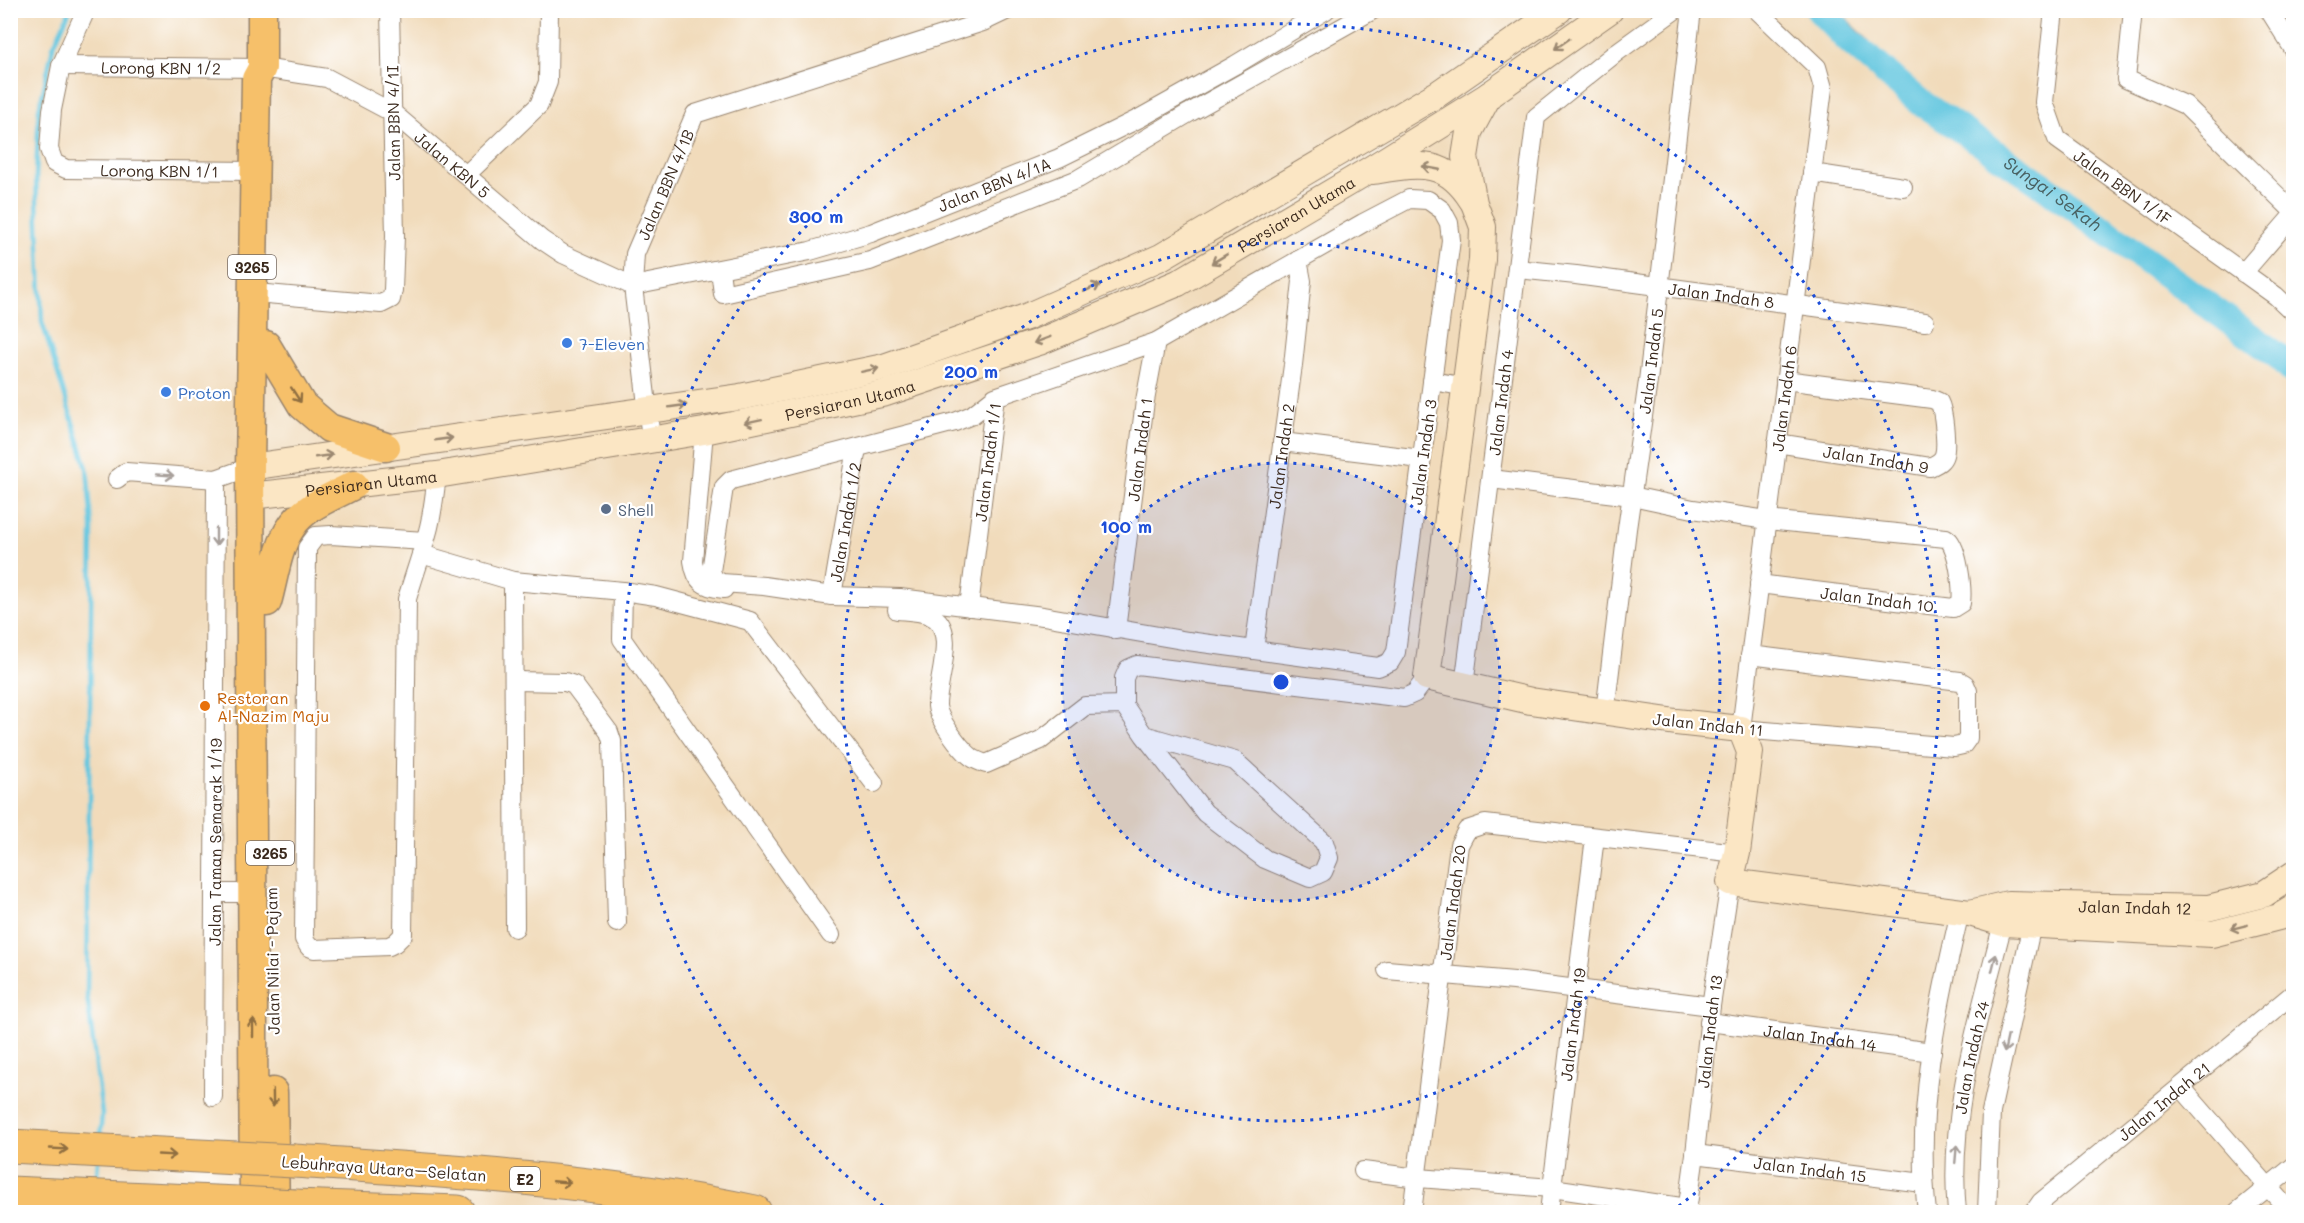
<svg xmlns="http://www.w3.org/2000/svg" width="2304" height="1223" viewBox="0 0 2304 1223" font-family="Mali,sans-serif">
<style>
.water{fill:#62c6df;stroke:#4e787e;stroke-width:1.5}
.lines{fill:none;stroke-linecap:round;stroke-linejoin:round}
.stream{stroke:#62c6df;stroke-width:4.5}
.river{stroke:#62c6df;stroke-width:27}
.street-casing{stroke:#96826c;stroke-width:20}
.secondary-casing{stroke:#96826c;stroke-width:28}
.primary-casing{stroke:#96826c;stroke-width:31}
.highway-casing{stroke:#96826c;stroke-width:35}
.street{stroke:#fff;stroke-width:18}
.secondary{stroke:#fbe6c4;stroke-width:26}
.primary{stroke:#f6c06b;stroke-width:28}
.highway{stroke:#f6c06b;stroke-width:33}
.highway-bridge-casing{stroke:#96826c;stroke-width:35;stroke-linecap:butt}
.highway-bridge{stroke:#f6c06b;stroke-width:33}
.oneway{stroke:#9b8871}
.oneway2{stroke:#8f6e41}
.oneway3{stroke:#a79f9a}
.ring{fill:none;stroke:#1d4ed8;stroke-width:3;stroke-dasharray:3 6}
.shop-dot{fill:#3f7fe0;stroke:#fff;stroke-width:2}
.service-dot{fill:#5c6f8a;stroke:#fff;stroke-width:2}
.food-dot{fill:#e8710a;stroke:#fff;stroke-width:2}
.labels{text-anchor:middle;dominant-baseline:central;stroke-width:4.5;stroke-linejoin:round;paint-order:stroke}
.shield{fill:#fff;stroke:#766a62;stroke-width:1.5}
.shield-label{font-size:15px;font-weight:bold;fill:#3b2a1e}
.street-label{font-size:16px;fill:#3b2a1e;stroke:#fff}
.shop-label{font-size:16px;fill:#366cbe;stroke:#fff;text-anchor:start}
.service-label{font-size:16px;fill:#4e5e75;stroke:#fff;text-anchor:start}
.food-label{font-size:16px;fill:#c56008;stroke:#fff;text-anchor:start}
.water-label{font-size:18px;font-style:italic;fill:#496162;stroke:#fff}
.centre{fill:#1d4ed8;stroke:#fff;stroke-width:3}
.ring-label{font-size:18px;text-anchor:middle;font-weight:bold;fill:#1d4ed8;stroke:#fff;stroke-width:4.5;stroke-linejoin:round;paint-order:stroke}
</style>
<rect width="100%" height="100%" fill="#fff"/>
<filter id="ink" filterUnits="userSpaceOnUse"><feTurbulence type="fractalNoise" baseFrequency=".0167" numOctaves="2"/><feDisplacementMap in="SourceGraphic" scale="12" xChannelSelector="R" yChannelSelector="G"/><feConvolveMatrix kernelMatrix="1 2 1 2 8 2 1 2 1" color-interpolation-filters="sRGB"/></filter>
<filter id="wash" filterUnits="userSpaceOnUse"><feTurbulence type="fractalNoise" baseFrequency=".008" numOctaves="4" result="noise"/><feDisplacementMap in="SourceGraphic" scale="24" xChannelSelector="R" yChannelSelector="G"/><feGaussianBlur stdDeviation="1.35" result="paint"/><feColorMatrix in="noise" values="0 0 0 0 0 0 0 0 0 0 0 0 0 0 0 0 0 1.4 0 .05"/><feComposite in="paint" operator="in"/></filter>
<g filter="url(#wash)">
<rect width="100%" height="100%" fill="#f1dbbb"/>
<path class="water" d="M1807,11H1838L1868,40L1853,53Z"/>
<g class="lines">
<path class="stream" d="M70,10L53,47L39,110L36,176L42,322L87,468L92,526L87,995L102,1114L100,1138
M96,1186L98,1161"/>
<path class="river" id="s1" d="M1819,10L1849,41L1920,102L2044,186L2282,359L2294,372"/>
</g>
</g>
<g filter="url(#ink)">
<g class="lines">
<g class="street-casing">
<g id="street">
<path id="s2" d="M86,10L61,66L52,110L49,149L54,163L66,169L254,171"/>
<path id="s3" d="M2054,10L2044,102L2057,139L2276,296L2294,313"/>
<path d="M2133,10L2126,79L2185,105L2294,212"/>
<path d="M2269,10L2294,50"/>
<path id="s4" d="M61,66L262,68L327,78L393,113L542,240L563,254L633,286L810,251L871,233L1059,158L1140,118L1235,65L1326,10"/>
<path d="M1812,173L1903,187"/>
<path d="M467,174L539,105L548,82L549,10"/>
<path id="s5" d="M1517,269L1576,275L1925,322"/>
<path d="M720,270L723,294L870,261L1078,179L1189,113L1373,10"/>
<path d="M2243,273L2294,214"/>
<path d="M267,294L381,304L391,299L393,290L395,236L390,10"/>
<path d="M1432,381L1467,387"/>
<path d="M704,431L693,561C696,582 703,587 724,589"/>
<path id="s6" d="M651,439L633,286L635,254L695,114L983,22L1008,10"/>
<path d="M1282,442L1421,459"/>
<path id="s7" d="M1777,443L1930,467C1936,464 1942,462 1944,455C1947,446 1944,411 1939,402L1932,399L1785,380"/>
<path d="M117,479L126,472L216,479L250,467"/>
<path d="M1491,479L1632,496L1693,509L1767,520L1946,538C1958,544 1963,589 1961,603L1953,608L1759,584"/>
<path d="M425,541L331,535L316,536L307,548L304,939L309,947L314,949L389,946L395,943L403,935L407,599C414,575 423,551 429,527C433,510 435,492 437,475"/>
<path d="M421,554L513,581L623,591L656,596L750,621L874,783"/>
<path d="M513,581L515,928"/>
<path d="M623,591L622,639L831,935"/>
<path id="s8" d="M832,596L857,448"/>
<path id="s9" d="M969,607L995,397L1156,342L1363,223L1409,199L1428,200L1442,210L1449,223L1451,240L1396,652L1390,662L1378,667L1188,641L1043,616L900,598L832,596L764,586L722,583L714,579L711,571L724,487L731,480L955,422L972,415L995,397"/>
<path d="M897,610C907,611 920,611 929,615C960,626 936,683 937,706C938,719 960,748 970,756C974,760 981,762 986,764L1041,740L1085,706L1124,705L1144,735L1205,813L1265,859L1310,878L1323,872L1329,858L1324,842L1235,761L1144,735"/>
<path id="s10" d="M1116,630L1145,401L1156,342"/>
<path id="s11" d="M1254,650L1293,365L1302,281L1298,260"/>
<path id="s12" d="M1750,655L1960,681L1965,684L1968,691V738L1963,745L1954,747L1741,729C1768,515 1796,301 1823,88L1817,67L1757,10"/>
<path d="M514,681L565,682L574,685L609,732L612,741L617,923"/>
<path id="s13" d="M1464,686L1536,117L1617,52L1675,10"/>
<path d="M1124,705V678L1128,669L1137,665L1404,698L1415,693L1427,677"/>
<path id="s14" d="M1605,712L1627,529L1648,381L1691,18L1688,10"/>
<path d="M215,893H253"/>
<path d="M1387,970L1514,981L1711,1006"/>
<path id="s15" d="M1709,1022L1932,1052"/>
<path d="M2182,1088L2290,1212"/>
<path id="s16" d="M213,1097L216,479"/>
<path id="s17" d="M1695,1154L1923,1183"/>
<path d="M1363,1171L1418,1178L1552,1188L1688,1208"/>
<path id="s18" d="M1412,1212L1459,845L1467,830L1485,824L1737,853"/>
<path id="s19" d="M1549,1212L1595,837"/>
<path id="s20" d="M1687,1212L1695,1154L1711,1006L1730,882"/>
<path d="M1927,1212C1915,1112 1937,1009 1960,912"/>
<path id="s21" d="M1957,1212C1947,1111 1982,1009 2006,911"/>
<path d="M1987,1212L1991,1112L2034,915"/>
<path id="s22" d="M2034,1212L2041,1202L2294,993"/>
<path d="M2237,1212L2294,1166"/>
</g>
</g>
<g class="secondary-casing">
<g id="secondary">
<path d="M1489,95L1469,132L1465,157L1474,203L1483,227L1482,260L1427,677L1531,701L1676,722L1741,729L1750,752L1737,853L1730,882L1970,913L2003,923L2212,934L2279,917L2294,908"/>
<path d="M1373,171C1418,164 1445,157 1472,200"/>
<path d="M250,467L740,397L884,367L1026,317L1161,257L1439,93L1559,10"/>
<path id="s23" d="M250,496L437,475L704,431L886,393L1039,342L1178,283L1366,172L1489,95L1610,10"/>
<path id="s24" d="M1970,913L2008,904L2208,908L2264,894L2294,874"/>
</g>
</g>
<g class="primary-casing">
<path id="primary" d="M266,345L302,405L329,428L386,447
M267,602C274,578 277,547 292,526C305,506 334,496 354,485
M273,1092L275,1212
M254,1212L250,467L256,79L262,68V10"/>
</g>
<g class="highway-casing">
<path id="highway" d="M10,1146L237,1158
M294,1161C448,1171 603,1180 755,1212
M10,1193L238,1203
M295,1206L458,1212"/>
</g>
<use href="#street" class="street"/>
<use href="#secondary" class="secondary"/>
<use href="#primary" class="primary"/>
<use href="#highway" class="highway"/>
<g class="highway-bridge-casing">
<path id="highway-bridge" d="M237,1158L294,1161
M238,1203L295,1206"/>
</g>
<use href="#highway-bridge" class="highway-bridge"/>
</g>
<defs><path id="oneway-shaft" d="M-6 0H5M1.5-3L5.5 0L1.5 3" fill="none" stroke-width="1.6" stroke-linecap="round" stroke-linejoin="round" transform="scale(1.5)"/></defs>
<g class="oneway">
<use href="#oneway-shaft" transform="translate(1562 44) rotate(145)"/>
<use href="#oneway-shaft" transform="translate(1431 168) rotate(-169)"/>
<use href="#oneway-shaft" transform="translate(1219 259) rotate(149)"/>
<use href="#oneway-shaft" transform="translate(1092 288) rotate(-24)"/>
<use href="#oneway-shaft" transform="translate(1042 340) rotate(159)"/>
<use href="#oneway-shaft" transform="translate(870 370) rotate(-12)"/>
<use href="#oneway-shaft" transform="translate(678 406) rotate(-8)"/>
<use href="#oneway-shaft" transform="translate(753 421) rotate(168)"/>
<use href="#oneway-shaft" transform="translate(444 439) rotate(-8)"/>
<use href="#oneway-shaft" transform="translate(324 456) rotate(-8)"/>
<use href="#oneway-shaft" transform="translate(2239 927) rotate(166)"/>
</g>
<g class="oneway2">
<use href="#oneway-shaft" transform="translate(296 395) rotate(57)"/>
<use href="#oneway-shaft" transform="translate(253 1028) rotate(-90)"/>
<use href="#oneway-shaft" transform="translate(273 1098) rotate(89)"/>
<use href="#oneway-shaft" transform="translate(59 1149) rotate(3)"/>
<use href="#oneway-shaft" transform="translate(167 1155) rotate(3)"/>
<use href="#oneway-shaft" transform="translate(562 1182) rotate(5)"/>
</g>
<g class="oneway3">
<use href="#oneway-shaft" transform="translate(165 475) rotate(4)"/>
<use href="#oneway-shaft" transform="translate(216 537) rotate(90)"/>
<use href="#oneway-shaft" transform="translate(1994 963) rotate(-76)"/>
<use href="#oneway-shaft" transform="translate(2006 1044) rotate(102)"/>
<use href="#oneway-shaft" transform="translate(1956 1154) rotate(-85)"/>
</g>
</g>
<circle cx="1281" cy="682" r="219" fill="#1d4ed8" fill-opacity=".12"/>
<g class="ring">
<circle cx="1281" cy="682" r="219"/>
<circle cx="1281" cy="682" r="439"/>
<path d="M890 1211A658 658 0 1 1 1672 1211"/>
</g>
<g class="shop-dot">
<circle cx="567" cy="343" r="6"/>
<circle cx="166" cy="392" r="6"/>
</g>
<circle class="service-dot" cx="606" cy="509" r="6"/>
<circle class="food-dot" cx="205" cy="706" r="6"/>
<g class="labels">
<g class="shield">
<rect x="228" y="255" width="48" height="24" rx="4.5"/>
<rect x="246" y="841" width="48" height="24" rx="4.5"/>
<rect x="510" y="1167" width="30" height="24" rx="4.5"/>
</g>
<g class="shield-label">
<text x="252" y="267">3265</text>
<text x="270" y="853">3265</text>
<text x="525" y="1179">E2</text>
</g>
<g class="street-label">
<text stroke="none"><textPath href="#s4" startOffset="100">Lorong KBN 1/2</textPath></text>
<text transform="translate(393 123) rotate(-91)">Jalan BBN 4/1I</text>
<text stroke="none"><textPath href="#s4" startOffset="420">Jalan KBN 5</textPath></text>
<text stroke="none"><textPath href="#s2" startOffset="267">Lorong KBN 1/1</textPath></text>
<text stroke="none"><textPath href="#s6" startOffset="262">Jalan BBN 4/1B</textPath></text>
<text stroke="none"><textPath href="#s4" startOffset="1016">Jalan BBN 4/1A</textPath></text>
<text stroke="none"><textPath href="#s3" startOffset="213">Jalan BBN 1/1F</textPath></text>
<text stroke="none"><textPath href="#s23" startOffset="1094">Persiaran Utama</textPath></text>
<text stroke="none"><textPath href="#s5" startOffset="206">Jalan Indah 8</textPath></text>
<text stroke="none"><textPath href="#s14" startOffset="354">Jalan Indah 5</textPath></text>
<text stroke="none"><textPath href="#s23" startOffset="608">Persiaran Utama</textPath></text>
<text stroke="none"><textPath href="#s12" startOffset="837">Jalan Indah 6</textPath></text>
<text stroke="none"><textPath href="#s13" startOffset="286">Jalan Indah 4</textPath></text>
<text stroke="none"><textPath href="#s10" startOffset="182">Jalan Indah 1</textPath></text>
<text transform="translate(1423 452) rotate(-82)">Jalan Indah 3</text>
<text stroke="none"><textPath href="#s11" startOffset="196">Jalan Indah 2</textPath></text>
<text stroke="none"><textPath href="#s7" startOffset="100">Jalan Indah 9</textPath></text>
<text stroke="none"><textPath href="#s9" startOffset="146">Jalan Indah 1/1</textPath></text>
<text stroke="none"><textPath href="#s23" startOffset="122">Persiaran Utama</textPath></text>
<text stroke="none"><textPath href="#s8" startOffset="75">Jalan Indah 1/2</textPath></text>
<text transform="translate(1877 599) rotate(7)">Jalan Indah 10</text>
<text transform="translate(1708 724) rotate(6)">Jalan Indah 11</text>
<text stroke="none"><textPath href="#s16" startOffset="255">Jalan Taman Semarak 1/19</textPath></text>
<text stroke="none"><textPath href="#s18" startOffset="312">Jalan Indah 20</textPath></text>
<text stroke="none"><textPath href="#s24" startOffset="166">Jalan Indah 12</textPath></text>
<text transform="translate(272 961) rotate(-91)">Jalan Nilai - Pajam</text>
<text stroke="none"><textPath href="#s19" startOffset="189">Jalan Indah 19</textPath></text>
<text stroke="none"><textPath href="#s20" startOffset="182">Jalan Indah 13</textPath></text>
<text stroke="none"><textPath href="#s15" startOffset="112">Jalan Indah 14</textPath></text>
<text stroke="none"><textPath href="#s21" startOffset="156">Jalan Indah 24</textPath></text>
<text stroke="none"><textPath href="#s22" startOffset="171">Jalan Indah 21</textPath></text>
<text transform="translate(384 1168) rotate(4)">Lebuhraya Utara–Selatan</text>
<text stroke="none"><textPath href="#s17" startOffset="116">Jalan Indah 15</textPath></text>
</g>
<g class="shop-label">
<text x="579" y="343">7-Eleven</text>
<text x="178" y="392">Proton</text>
</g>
<g class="service-label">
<text x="618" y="509">Shell</text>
</g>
<g class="food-label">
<text x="217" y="697">Restoran<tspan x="217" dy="18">Al-Nazim Maju</tspan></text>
</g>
<g class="water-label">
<text stroke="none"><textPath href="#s1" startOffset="298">Sungai Sekah</textPath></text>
</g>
</g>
<circle cx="1281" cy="682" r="9" class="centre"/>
<g class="ring-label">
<text x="816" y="223">300 m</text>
<text x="971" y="378">200 m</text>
<text x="1126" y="533">100 m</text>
</g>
<rect width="2304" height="1223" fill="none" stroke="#fff" stroke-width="36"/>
</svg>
